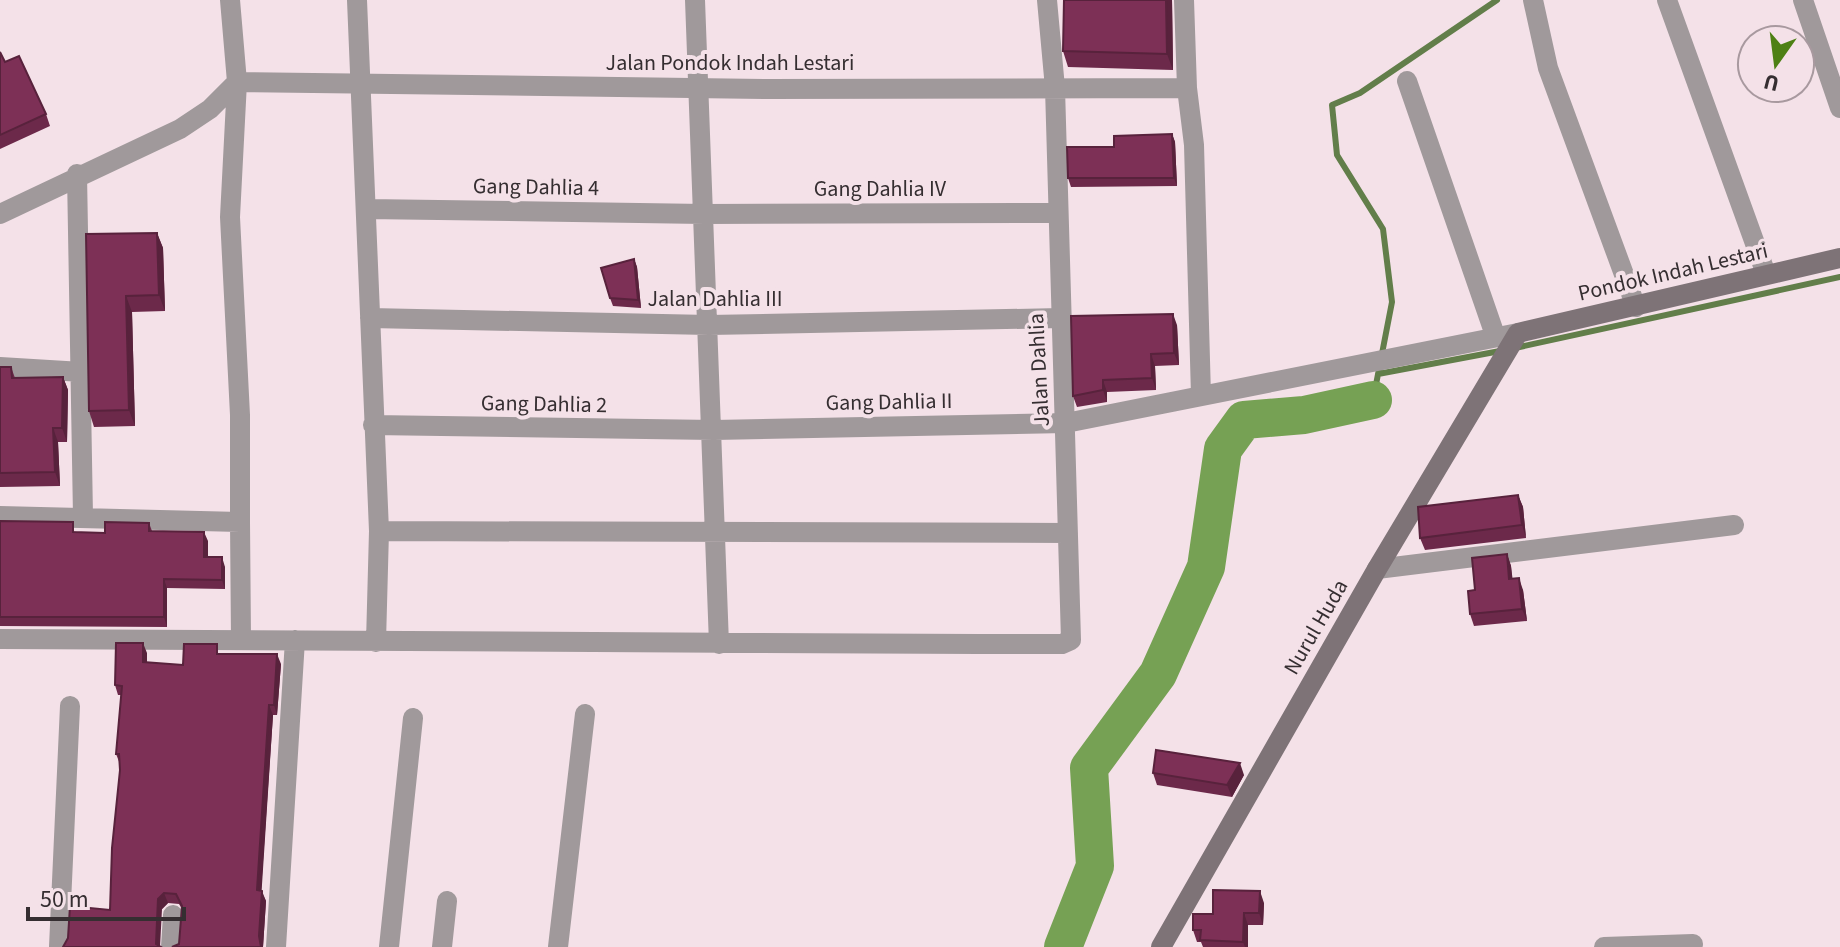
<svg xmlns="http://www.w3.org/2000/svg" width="1840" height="947" viewBox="0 0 1840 947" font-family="'Source Sans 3',sans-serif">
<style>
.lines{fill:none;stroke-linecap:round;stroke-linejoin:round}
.stream{stroke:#627e4a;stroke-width:6}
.river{stroke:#76a154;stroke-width:38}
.street{stroke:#a0999b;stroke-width:20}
.secondary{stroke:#7e7377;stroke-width:20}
.wall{fill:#6c294a}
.shaded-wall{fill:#58223c}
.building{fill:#7d3056;stroke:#58223c;stroke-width:2}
.labels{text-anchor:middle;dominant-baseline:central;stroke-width:8;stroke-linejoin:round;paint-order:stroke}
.street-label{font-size:22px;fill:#352e31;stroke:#f4e1e8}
</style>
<rect width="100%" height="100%" fill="#f4e1e8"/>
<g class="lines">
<path class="stream" d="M1515,348L1840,277
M1378,374L1500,351
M1373,400L1392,302L1383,229L1337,155L1332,105L1360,93L1497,0"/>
<path class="river" d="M1063,947L1095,866L1089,768L1158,674L1206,567L1223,449L1244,420L1304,415L1373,400"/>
<path class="street" d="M230,0L237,82L230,217L240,415V522
M357,0L379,531L376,642
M695,0L719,644
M1184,0L1187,88
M1533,0L1548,68L1636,307
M1667,0L1766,274
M1803,0L1840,108
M1407,81L1495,335
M77,174L83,516
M367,209L704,214L1056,213
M0,214L180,129L210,109L237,82L769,89L1187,88L1194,145L1201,396
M370,318L709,325L1061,318
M0,367L82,372
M373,425L714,430L1066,423L1518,333
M0,516L240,522L241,640
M379,531L1068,533
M1377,569L1734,525
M0,639L978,644H1062L1071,640L1055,88L1047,0
M59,947L70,706
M171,947L173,915
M276,947L295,640
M389,947L413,718
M442,947L447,901
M558,947L585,714
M1604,947L1693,944"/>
<path class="secondary" d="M1161,947L1377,569L1518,333L1840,258"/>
</g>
<path class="wall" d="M1064,0H1172L1173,70L1068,67L1063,51Z
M0,52L5,62L46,114L50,126L0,149Z
M1172,134L1175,142L1177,186L1071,187L1068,178L1114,147Z
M157,233L163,248L165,311L132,312L135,426L94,427L89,411L86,234Z
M634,259L637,267L641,308L613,306L610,298Z
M1177,325L1179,365L1155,366L1156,390L1107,392V402L1077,407L1073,396Z
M0,367H11L15,378L63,377L68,390L67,442H58L60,486L0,487Z
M1518,495L1523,507L1526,538L1425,550L1420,538Z
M0,521L77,532L105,533L149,523L152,531L208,541V557L225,567V589L167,588V627L0,626Z
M1507,554L1511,566L1512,579L1523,590L1527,621L1474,626L1470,614L1475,590Z
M147,653V663L183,665L220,654L281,664L277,715H273L261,891L266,901L263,947L179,944L182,909L179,904L168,903L162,909L110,910L120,770V764L116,754L121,695H118L115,685Z
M1153,773L1244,775L1232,797L1157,785Z
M1264,903L1263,925H1248V947H1203L1201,942H1197L1193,930L1213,914Z"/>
<path class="shaded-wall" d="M1166,0H1172L1173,70L1167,54Z
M1172,134L1175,142L1177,186L1174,178Z
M157,233L163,248L165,311L159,295Z
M634,259L637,267L641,308L638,300Z
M126,296L132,312L135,426L129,410Z
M1173,314L1177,325L1179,365L1174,353Z
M1151,354L1155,366L1156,390L1152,378Z
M63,377L68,390L67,442L62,428Z
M1103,380L1107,392V402L1103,390Z
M53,428L58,442L60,486L55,472Z
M1518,495L1523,507L1526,538L1522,525Z
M204,532L208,541V566L204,557Z
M1507,554L1511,566L1514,591L1509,579Z
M222,557L225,567V589L222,580Z
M1519,578L1523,590L1527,621L1522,609Z
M164,579L167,588V627L164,617Z
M143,643L147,653V672L143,662Z
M277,654L281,664L277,715L274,705Z
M269,705L273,715L261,900L257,890Z
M1240,763L1244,775L1232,797L1227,785Z
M262,891L266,901L263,947H261L259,936Z
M1260,891L1264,903L1263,925L1259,913Z
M164,893L168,903L162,909L160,947L156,944L158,899Z
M1244,913L1248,925V947H1245L1243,942Z"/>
<path class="building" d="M1064,0H1166L1167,54L1063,51Z
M0,52L5,62L19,56L46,114L0,135Z
M1172,134L1174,178H1068L1067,147H1114V136Z
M157,233L159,295L126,296L129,410L89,411L86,234Z
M634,259L638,300L610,298L601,268Z
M1173,314L1174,353L1151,354L1152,378L1103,380V390L1073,396L1071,316Z
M0,367H11L12,378L63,377L62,428H53L55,472L0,473Z
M1518,495L1522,525L1420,538L1418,507Z
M0,521L73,522V532L105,533V522L149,523V531L204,532V557H222V580L164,579V617H0Z
M1507,554L1509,579L1519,578L1522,609L1470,614L1468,591L1475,590L1472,558Z
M116,643H143V662L183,665L184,644H217V654H277L274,705H269L257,890L262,891L259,936L261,947H172L179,944L182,906L176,894L164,893L158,899L156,944L161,947H63L68,938L70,906L110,910L112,848L120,770L119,754H116L122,686L115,685Z
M1156,750L1240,763L1227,785L1153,773Z
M1213,890L1260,891L1259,913H1244L1243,942L1200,940L1201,930H1193V914H1213Z"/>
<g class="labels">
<g class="street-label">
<text x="730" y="63">Jalan Pondok Indah Lestari</text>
<text transform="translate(536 187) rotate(1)">Gang Dahlia 4</text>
<text x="880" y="189">Gang Dahlia IV</text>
<text transform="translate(1673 272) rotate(-13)">Pondok Indah Lestari</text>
<text x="715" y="299">Jalan Dahlia III</text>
<text transform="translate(1039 370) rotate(-93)">Jalan Dahlia</text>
<text transform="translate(889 402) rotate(-1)">Gang Dahlia II</text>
<text transform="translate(544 404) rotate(1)">Gang Dahlia 2</text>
<text transform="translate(1316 627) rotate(-60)">Nurul Huda</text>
</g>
</g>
<g transform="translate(1776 64) rotate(194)"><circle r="38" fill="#f4e1e8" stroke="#a8999f" stroke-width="2"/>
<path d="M0-6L14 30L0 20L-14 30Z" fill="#4d8014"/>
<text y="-12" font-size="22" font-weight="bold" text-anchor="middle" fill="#352e31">U</text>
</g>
<path d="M28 907v12h156v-12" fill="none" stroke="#352e31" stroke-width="4"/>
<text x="40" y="907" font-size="24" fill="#352e31" stroke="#f4e1e8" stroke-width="6" paint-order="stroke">50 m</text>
</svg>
